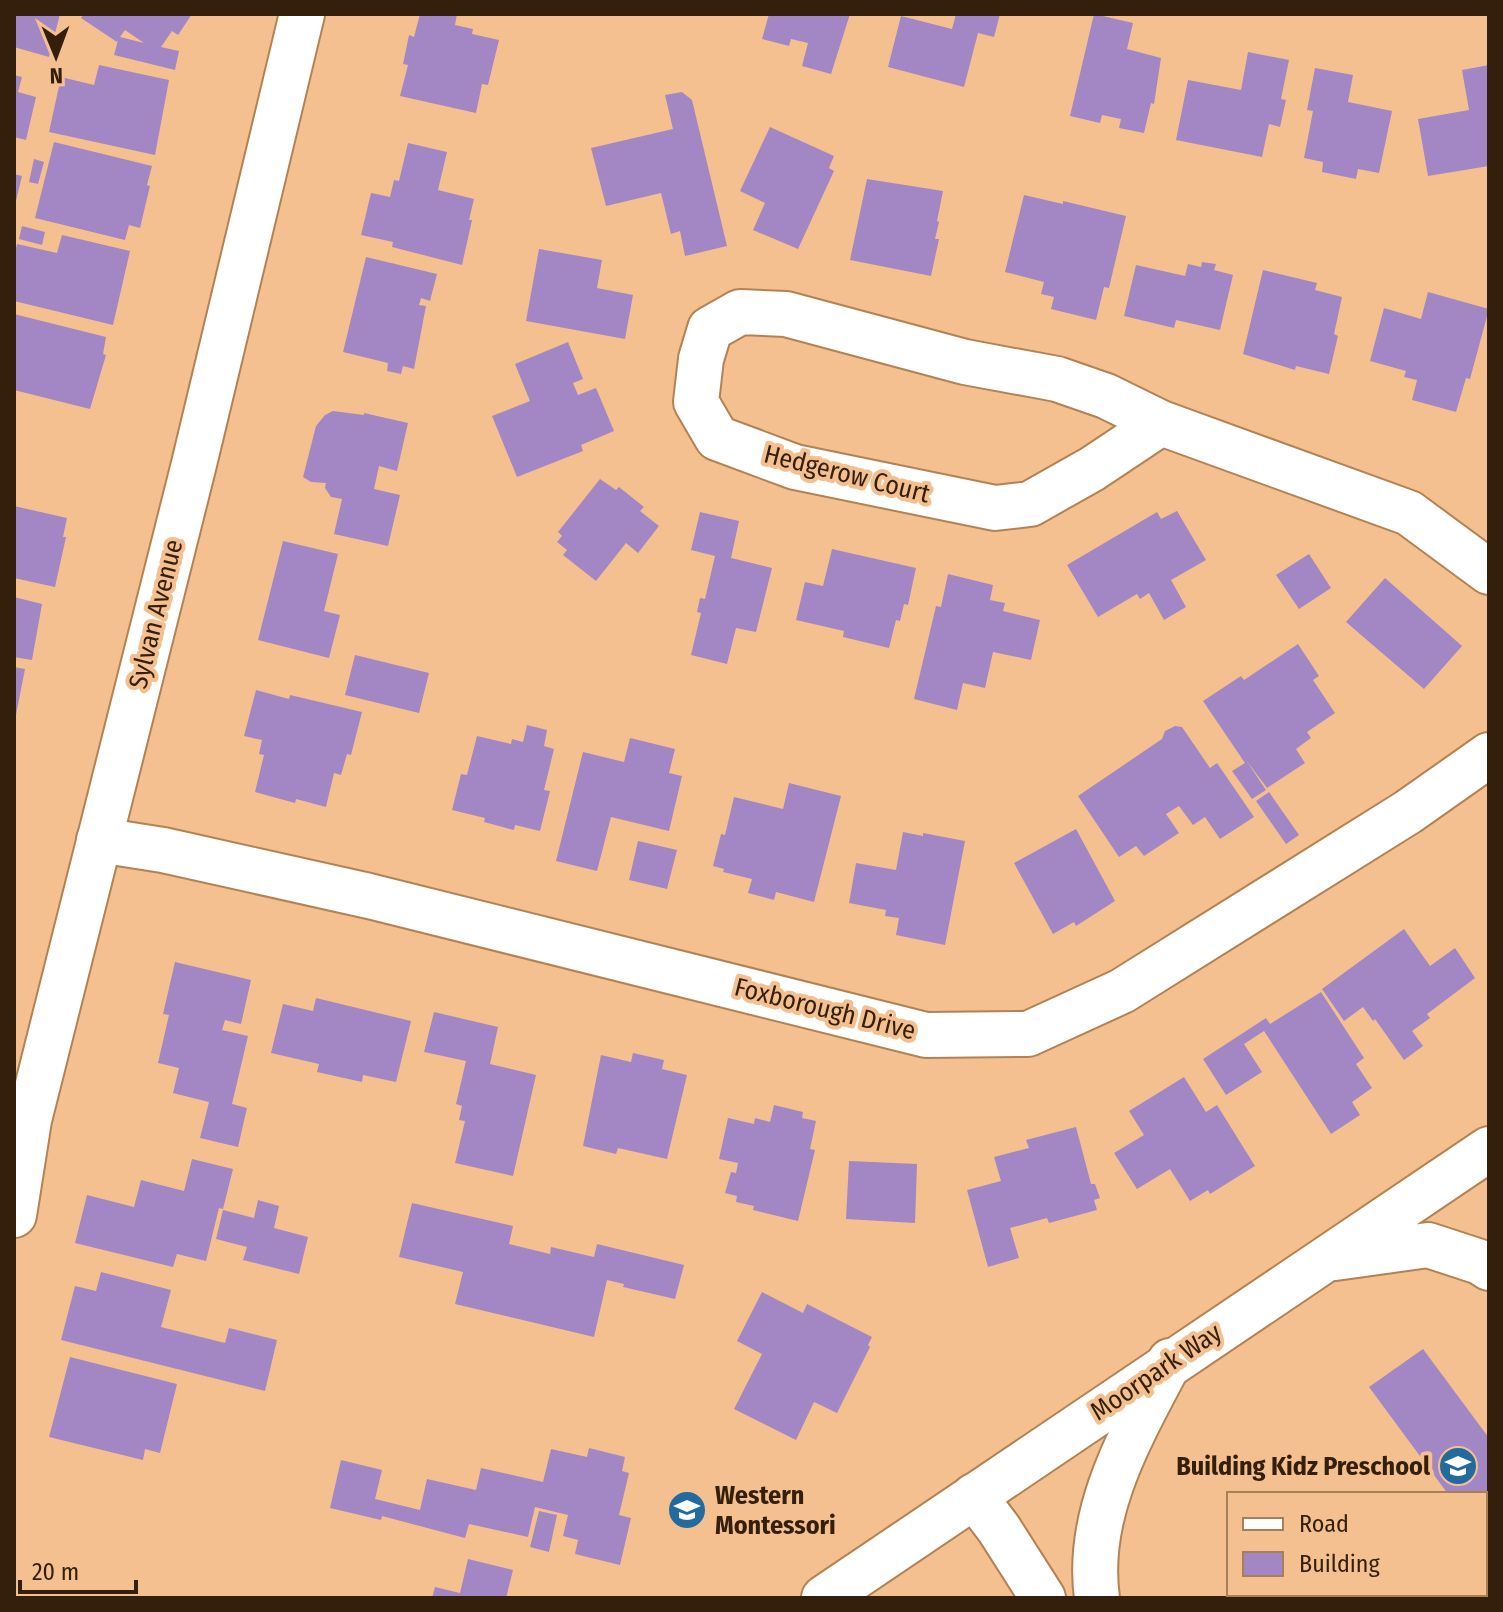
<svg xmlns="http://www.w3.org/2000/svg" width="1503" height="1612" viewBox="0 0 1503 1612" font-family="'Fira Sans Condensed',sans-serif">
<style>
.building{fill:#a387c5;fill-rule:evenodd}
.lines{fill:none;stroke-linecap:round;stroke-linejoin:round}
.street-casing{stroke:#b38253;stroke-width:48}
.secondary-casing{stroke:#b38253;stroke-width:48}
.highway-casing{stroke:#b38253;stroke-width:48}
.street{stroke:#fff;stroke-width:44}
.secondary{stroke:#fff;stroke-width:44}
.highway{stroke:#fff;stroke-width:44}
.labels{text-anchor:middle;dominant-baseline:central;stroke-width:8;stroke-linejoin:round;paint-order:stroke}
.street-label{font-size:26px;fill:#331f0b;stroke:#f4c08f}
.poi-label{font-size:26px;font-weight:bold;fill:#331f0b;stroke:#f4c08f;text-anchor:end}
</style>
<rect width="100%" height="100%" fill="#f4c08f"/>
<path class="building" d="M14,14H60L49,57L14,47Z
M84,14H192L178,35L172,31L161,47L179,51L175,70L114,55L118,40L117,42L81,18ZM125,30L144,43L120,37Z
M420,14H457L455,25L473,29L472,34L499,40L488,85L482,84L476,113L400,96L408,65L403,64L409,35L414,37Z
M769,14H850L831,74L802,66L808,43L791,39L789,46L762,39Z
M956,14H1000L994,37L978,33L964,87L888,67L901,16L952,29Z
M1094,14L1133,23L1127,49L1161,58L1154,104L1151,103L1144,133L1119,128L1121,119L1102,115L1100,123L1070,116Z
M1248,52L1289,60L1281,99L1286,100L1280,127L1269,124L1262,157L1176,140L1188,80L1241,90Z
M99,65L169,80L155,155L49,132L61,77L94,85Z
M1489,65V166L1428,176L1418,119L1469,110L1462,70Z
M1315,68L1353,75L1348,102L1392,111L1379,173L1358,169L1356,179L1322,172L1323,162L1304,158L1313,111L1307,110Z
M14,75L22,77L18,92L36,97L26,140L14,137Z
M682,92L692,100L727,246L685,256L680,231L671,234L661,193L606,206L591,148L673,129L665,95Z
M770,127L834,156L829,168L834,171L798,249L753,230L765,203L740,191Z
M54,142L152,166L147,185L150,186L140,228L129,225L125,240L35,218Z
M408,143L447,152L438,190L474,199L469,220H472L462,265L392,247L393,242L361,235L371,193L390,197L394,180L399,181Z
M34,159L44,162L38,184L29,182Z
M14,174L22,176L15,205H14Z
M867,179L943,191L937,221L939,222L935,239H939L931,276L850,260Z
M1024,195L1063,204V201L1126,216L1109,288L1104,287L1096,320L1051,309L1054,297L1041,294L1044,282L1005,272Z
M22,226L45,232L42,245L19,239Z
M62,235L130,251L113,325L14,301V257L17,244L57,253Z
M539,249L602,260L597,288L633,295L625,339L526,321Z
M366,257L437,274L430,301L421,298L419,305L426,306L414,369L403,366L401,374L387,371L388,363L343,352Z
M1202,262L1216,264L1214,270L1233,275L1220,330L1176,320L1174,328L1124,316L1136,265L1185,276L1188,264L1201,267Z
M1263,270L1317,283L1315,290L1342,297L1334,334L1338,336L1329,374L1296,366L1295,370L1243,354Z
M1428,292L1489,309L1470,379L1466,378L1456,412L1412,400L1417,380L1404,377L1406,371L1370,361L1384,308L1421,319Z
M14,314L106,337L103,354L106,355L90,409L14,390Z
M568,342L583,379L573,383L578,395L596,388L614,431L581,445L583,451L517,477L492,416L530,401L515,364Z
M333,411L364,415V413L408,423L397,471L379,466L374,489L400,495L388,546L334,534L342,499L331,497L325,488L326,483L311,482L303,477L316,426L325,415Z
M600,479L616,490L619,487L644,507L640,511L659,526L638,553L626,543L596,581L563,555L567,550L557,542L562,536L558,532Z
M14,506L67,518L63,537H66L55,587L14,578Z
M1177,511L1206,560L1171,580L1186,607L1164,620L1149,593L1140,599L1137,594L1098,617L1067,565L1157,512L1161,519Z
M700,512L739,521L731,558L772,568L756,632L736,628L727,664L691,655L701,613L697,612L700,598L705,599L715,556L691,550Z
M283,541L338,554L324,611L340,615L329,658L258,640Z
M832,549L916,568L908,605L904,604L900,621L896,620L889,648L843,637L844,631L796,620L805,582L823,586Z
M1309,554L1331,588L1299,609L1276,575Z
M948,574L993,585L990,600L1005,603L1003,611L1040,620L1031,660L993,652L985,688L963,683L957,710L914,699L936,606L941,607Z
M1385,578L1462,646L1424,689L1346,622Z
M14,597L42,604L32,660L14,657Z
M1298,644L1319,676L1313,680L1335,713L1307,732L1311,738L1296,749L1305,763L1267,788L1246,760L1266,790L1252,799L1232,771L1245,763L1203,701L1241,676L1244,680Z
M355,655L429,673L419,713L345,695Z
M14,667L25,669L15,720H14Z
M256,690L289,699L290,695L362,712L351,755L347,754L341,775L334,773L326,807L296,799L295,803L255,792L264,755L259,754L262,740L244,736Z
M527,725L547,730L544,746L554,749L544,790L550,791L540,831L515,825L514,830L484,822L485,818L452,810L461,774L467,775L477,736L511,744L512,739L523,742Z
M1175,726L1182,727L1210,768L1217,763L1254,817L1220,839L1205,817L1193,825L1179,806L1166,814L1179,833L1144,856L1136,846L1119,857L1078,796L1162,739L1165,731Z
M630,738L675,749L669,773L682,776L669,831L611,817L597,871L556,861L583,752L624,762Z
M789,783L841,796L814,902L776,892L774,900L748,893L752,879L723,872L724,869L713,866L721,834L725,835L734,797L783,809Z
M1269,792L1299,835L1286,844L1256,801Z
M1076,829L1115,901L1076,926L1074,922L1053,934L1014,863Z
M903,832L923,836V833L965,841L945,945L896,935L899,918L885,916L886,910L849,903L856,863L896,870Z
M638,841L677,850L667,889L629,880Z
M1404,929L1430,966L1455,948L1475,978L1427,1014L1430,1018L1412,1031L1423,1046L1404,1060L1375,1019L1373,1021L1363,1007L1344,1021L1322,989Z
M175,962L251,980L241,1024L225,1020L222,1030L248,1036L232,1104L247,1108L238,1147L200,1138L209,1102L173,1093L179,1068L158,1063L169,1015L163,1014Z
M1321,992L1364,1058L1356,1064L1372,1088L1352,1102L1360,1115L1331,1134L1264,1031L1244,1044L1262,1072L1226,1095L1203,1059L1266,1018L1270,1024Z
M316,998L411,1021L396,1082L363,1075L362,1082L317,1072L319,1064L271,1053L283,1004L313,1011Z
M434,1012L498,1027L490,1064L536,1075L513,1176L455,1163L465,1121L459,1120L462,1106L456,1104L466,1061L424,1052Z
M633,1053L664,1060L662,1069L687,1075L667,1159L618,1148L616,1154L583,1146L601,1055L631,1062Z
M1184,1077L1206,1112L1217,1105L1255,1166L1210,1194L1208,1190L1190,1201L1170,1169L1137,1189L1114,1153L1144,1135L1129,1111Z
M774,1105L803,1112L802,1118L816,1121L810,1149L815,1150L798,1221L753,1210L754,1206L736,1202L737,1196L725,1193L731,1172L736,1173L738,1163L719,1159L728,1118L754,1124L755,1118L770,1122Z
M1076,1127L1091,1184H1095L1100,1198L1094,1200L1097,1210L1049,1223L1047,1218L1010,1228L1019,1258L988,1267L967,1190L1001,1181L994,1157L1029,1148L1026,1140Z
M192,1159L233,1169L223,1209L219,1208L206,1261L177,1254L173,1267L75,1243L87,1195L134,1207L141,1180L184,1191Z
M849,1161L917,1164L915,1223L846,1219Z
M258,1200L279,1206L274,1228L308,1237L299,1274L243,1260L247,1247L216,1239L223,1210L254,1218Z
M412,1203L513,1226L509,1244L550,1254L551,1247L594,1257L597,1244L684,1265L675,1299L623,1287L624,1284L607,1280L594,1337L455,1304L463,1272L399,1257Z
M101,1272L171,1290L161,1327L225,1343L229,1328L277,1340L265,1391L61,1340L75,1286L96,1291Z
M762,1292L803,1313L807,1304L872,1337L868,1345L870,1347L837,1413L814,1402L796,1440L734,1409L762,1354L737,1341Z
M1423,1349L1489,1438V1598H1253L1252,1594H1485V1494H1448L1369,1387Z
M70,1357L177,1384L160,1453L145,1449L143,1460L49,1437Z
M589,1448L625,1457L622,1471L629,1473L619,1515L631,1518L620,1565L575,1554L578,1540L563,1536L568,1515L535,1507L528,1537L469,1524L465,1538L382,1516L381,1520L330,1508L341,1460L382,1470L375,1499L420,1510L427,1479L476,1490L481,1468L543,1482L551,1449L587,1457Z
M539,1511L557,1515L549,1552L530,1547Z
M468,1559L513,1570L506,1598H432L435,1587L460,1593Z"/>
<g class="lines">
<g class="street-casing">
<path id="street" d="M1161,423L1092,469L1030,504L995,508L795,467L717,438L696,402L701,359L710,329L740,312L786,314L965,362L1057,379L1106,396L1161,423L1409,513L1489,572
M99,840L163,850L369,896L926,1035L1028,1034L1122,991L1408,812L1489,755"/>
</g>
<g class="secondary-casing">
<path id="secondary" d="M14,1215L29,1120L194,464L302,14
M1335,1258L1428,1245L1480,1262L1489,1268
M824,1598L1489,1149"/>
</g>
<g class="highway-casing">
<path id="highway" d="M974,1496L999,1529L1043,1598
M1097,1598C1085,1512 1132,1434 1170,1361"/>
</g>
<use href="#street" class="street"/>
<use href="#secondary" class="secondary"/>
<use href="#highway" class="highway"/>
</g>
<defs>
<g id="school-disc" transform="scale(2)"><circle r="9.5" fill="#236b9f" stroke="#f4c08f"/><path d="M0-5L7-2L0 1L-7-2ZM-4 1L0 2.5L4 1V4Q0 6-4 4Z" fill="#fff"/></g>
</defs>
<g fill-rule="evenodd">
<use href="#school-disc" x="1458" y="1466"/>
<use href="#school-disc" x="687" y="1510"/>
</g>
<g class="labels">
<g class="street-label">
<text transform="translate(847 474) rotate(14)">Hedgerow Court</text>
<text transform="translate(156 614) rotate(-76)">Sylvan Avenue</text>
<text transform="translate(825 1009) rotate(14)">Foxborough Drive</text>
<text transform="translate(1156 1372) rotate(-34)">Moorpark Way</text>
</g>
<g class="poi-label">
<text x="1430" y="1466">Building Kidz Preschool</text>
<text x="715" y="1495" text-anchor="start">Western<tspan x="715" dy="30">Montessori</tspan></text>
</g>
</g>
<rect width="1503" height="1612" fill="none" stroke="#331f0b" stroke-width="32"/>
<rect x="1227" y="1492" width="260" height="104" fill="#f4c08f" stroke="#a7805a" stroke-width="2"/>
<rect x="1243" y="1518" width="40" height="12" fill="#ffffff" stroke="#a7805a" stroke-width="2"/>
<text x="1299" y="1532" font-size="24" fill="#331f0b">Road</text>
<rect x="1243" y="1552" width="40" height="24" fill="#a387c5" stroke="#a7805a" stroke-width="2"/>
<text x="1299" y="1572" font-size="24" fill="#331f0b">Building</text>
<g transform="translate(56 56) rotate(179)" stroke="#f4c08f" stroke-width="6" paint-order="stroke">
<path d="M0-6L14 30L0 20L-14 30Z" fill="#331f0b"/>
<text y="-12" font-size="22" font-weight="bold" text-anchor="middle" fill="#331f0b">N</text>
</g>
<path d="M20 1580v12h116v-12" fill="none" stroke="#331f0b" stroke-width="4"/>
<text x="32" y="1580" font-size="24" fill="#331f0b" stroke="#f4c08f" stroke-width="6" paint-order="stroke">20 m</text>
</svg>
